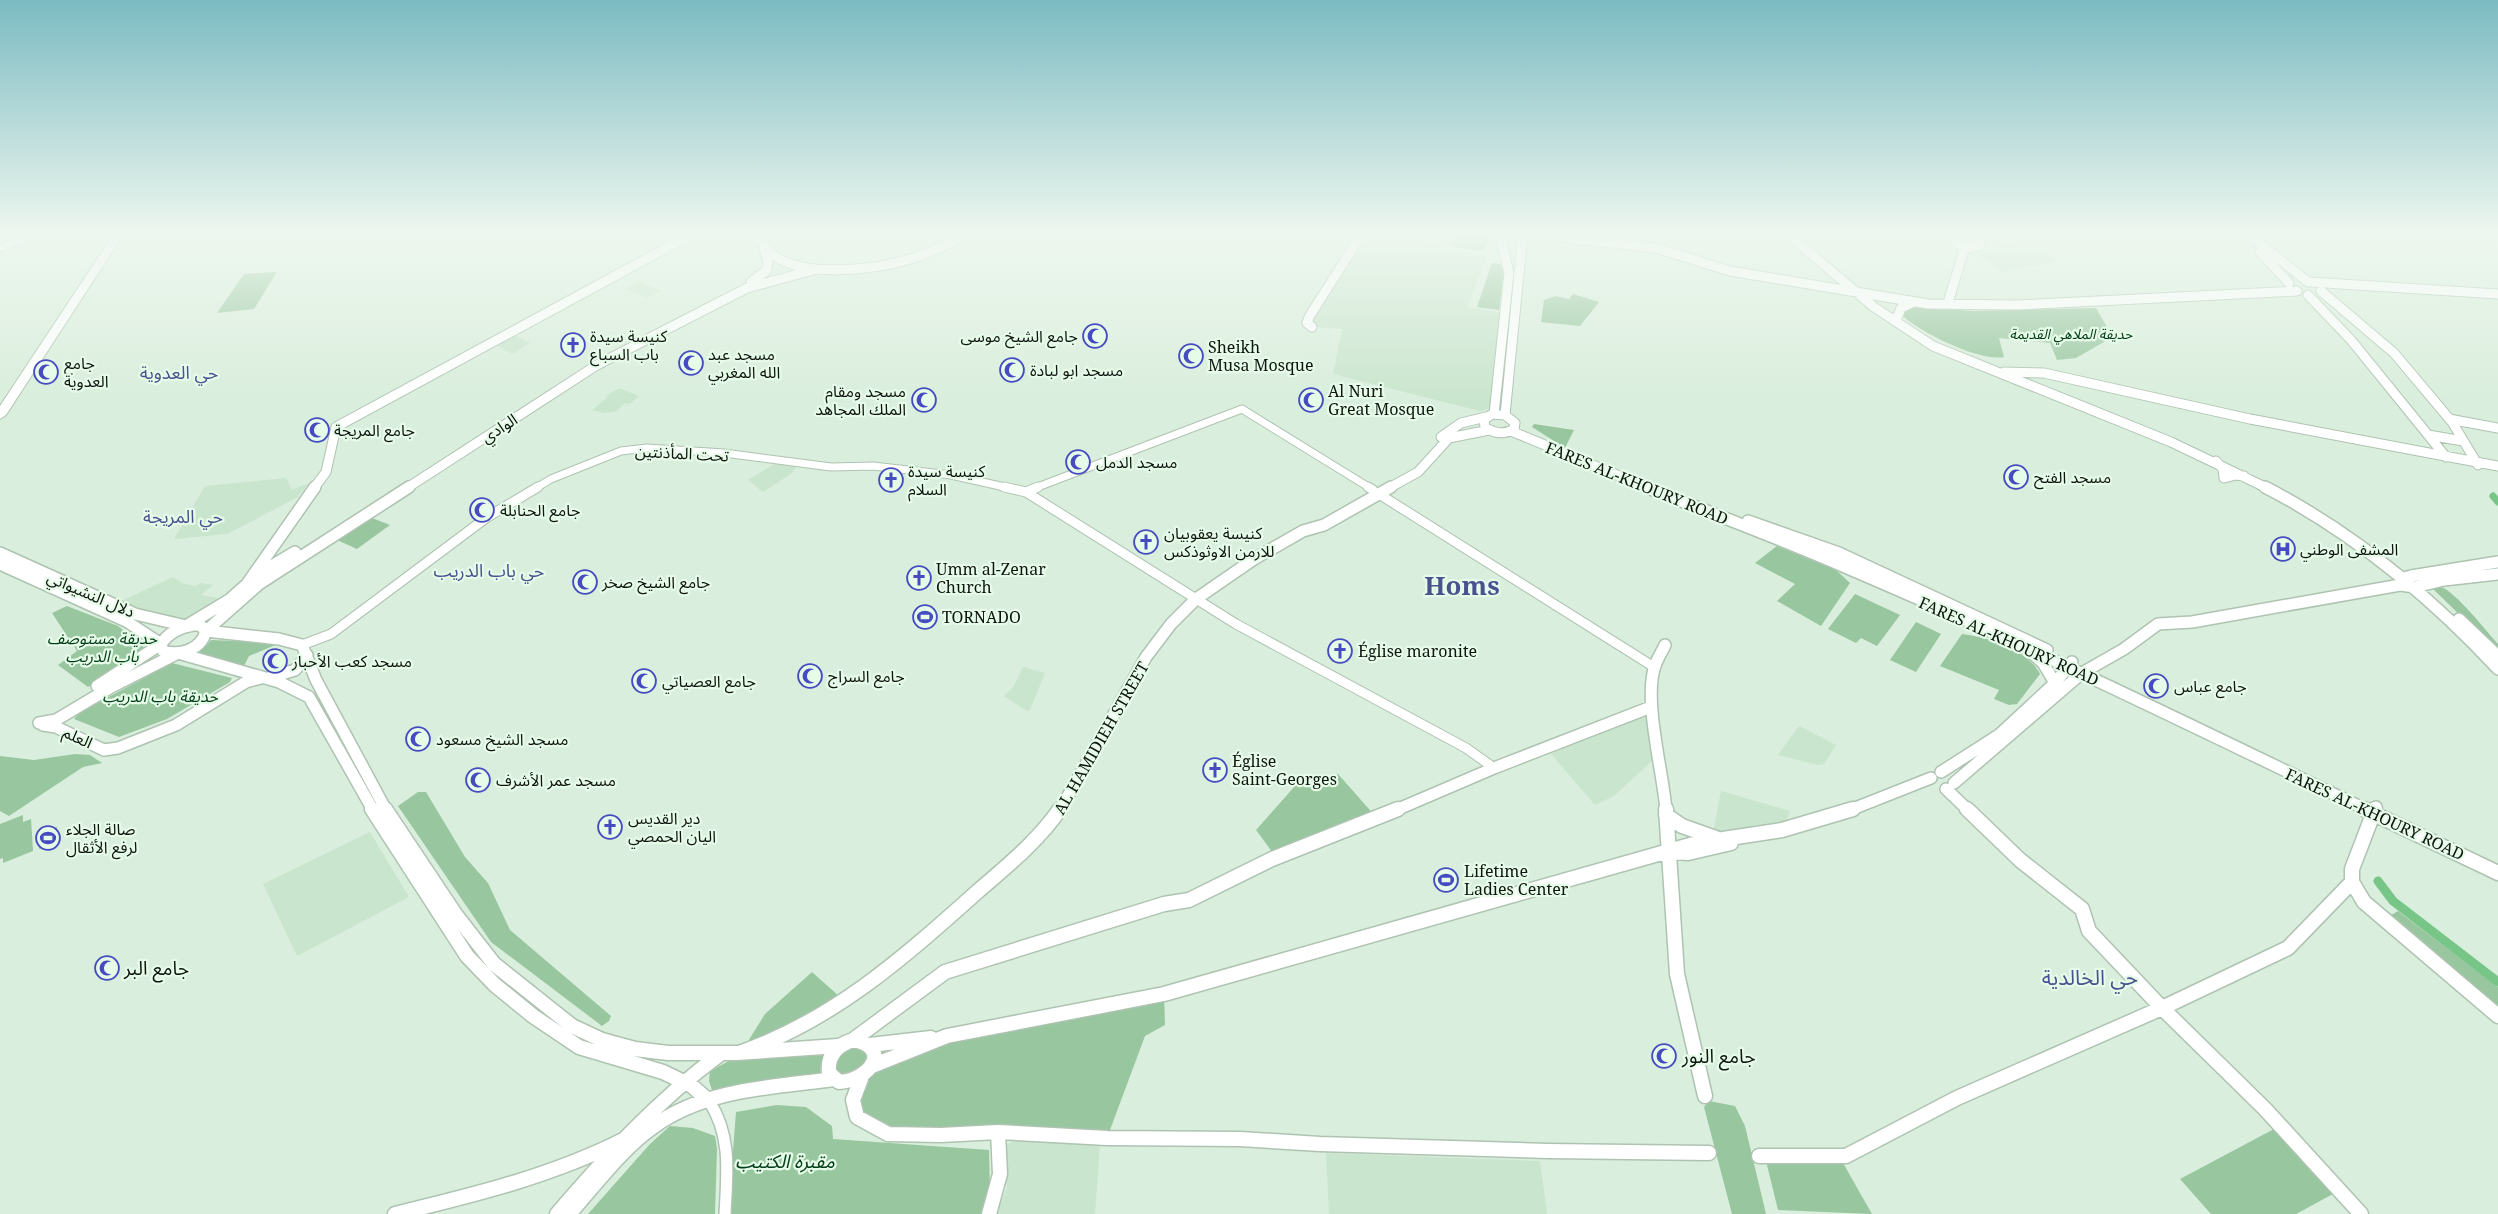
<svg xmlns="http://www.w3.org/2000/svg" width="2498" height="1214" viewBox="0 0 2498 1214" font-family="'Noto Serif','Noto Sans Arabic',serif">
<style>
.built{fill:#c9e5cd}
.green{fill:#98c69f}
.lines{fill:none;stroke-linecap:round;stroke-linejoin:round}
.canal-far1{stroke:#78c588;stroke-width:7}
.canal{stroke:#78c588;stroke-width:9}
.minor-far2-casing{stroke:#aec3b1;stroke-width:9}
.minor-far1-casing{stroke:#aec3b1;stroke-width:11}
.minor-casing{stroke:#aec3b1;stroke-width:14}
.major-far2-casing{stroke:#aec3b1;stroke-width:11}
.major-far1-casing{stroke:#aec3b1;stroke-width:14}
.major-casing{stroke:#aec3b1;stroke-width:17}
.highway-casing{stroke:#aec3b1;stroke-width:2}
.minor-far2{stroke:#fff;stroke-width:7}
.minor-far1{stroke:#fff;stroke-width:9}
.minor{stroke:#fff;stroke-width:11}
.major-far2{stroke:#fff;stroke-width:9}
.major-far1{stroke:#fff;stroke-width:11}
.major{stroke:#fff;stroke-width:14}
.highway{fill:#fff;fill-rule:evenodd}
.labels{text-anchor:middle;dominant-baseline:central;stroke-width:4.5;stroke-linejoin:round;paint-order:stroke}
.far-park-label{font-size:14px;font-style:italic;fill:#013d16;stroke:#e6fce9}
.poi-label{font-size:16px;fill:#0e150f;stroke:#e6fce9;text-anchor:start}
.street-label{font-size:16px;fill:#0e150f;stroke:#e6fce9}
.park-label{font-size:16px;font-style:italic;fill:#013d16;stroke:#e6fce9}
.neighbourhood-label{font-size:18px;fill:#49528f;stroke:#e6fce9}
.near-poi-label{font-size:19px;fill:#0e150f;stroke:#e6fce9;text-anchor:start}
.near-park-label{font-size:19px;font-style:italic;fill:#013d16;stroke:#e6fce9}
.near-neighbourhood-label{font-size:21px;fill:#49528f;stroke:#e6fce9}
.town-label{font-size:26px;font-weight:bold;fill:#49528f;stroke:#e6fce9}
</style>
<rect width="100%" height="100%" fill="#d9eedc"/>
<path class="built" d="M1363,232H1380L1487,256L1467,307L1506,313L1491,408L1480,411L1333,374L1342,329L1312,327L1309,317Z
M2027,240L2056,261L2003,272L1975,251Z
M639,281L661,291L647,298L624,289Z
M510,333L530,343L513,354L492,343Z
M619,388L639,396L629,404L625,403L617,411L604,413L592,410L608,397L606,396Z
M774,464L796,467L792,473L763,492L748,480Z
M286,478L292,490L308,483L298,497L227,534L174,539L205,486Z
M173,577L182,583L195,586L201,583L213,585L201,595L223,599L186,619L137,610L121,601Z
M1023,667L1045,673L1030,710L1027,711L1004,696L1014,686Z
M1641,716L1647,718L1650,724L1652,761L1614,796L1595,805L1551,754Z
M1799,726L1836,745L1824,764L1818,765L1778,755Z
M1721,791L1790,811L1786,823L1718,832L1714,828Z
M370,832L409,897L297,956L263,884Z
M1013,1141L1100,1144L1095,1214H996L1007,1188L1005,1146Z
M1326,1153L1540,1161L1547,1214H1329Z"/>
<path class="green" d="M1458,232H1485L1492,237L1485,249L1475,251L1450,245L1453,239L1460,236Z
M1492,263L1502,264L1504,269L1499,310L1477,307Z
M277,272L254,309L217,313L244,274Z
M1573,294L1599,302L1580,326L1541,322L1544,300L1556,296L1569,299Z
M1916,307L1974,311L2096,308L2111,334V338L2076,358L2057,360L2050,343L1999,338L2004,357C1980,362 1922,333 1904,317L1903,312L1907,308Z
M1534,424L1574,430L1565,448L1532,427Z
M367,516L390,525L357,549L335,539Z
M1777,546L1836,570L1850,583L1821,626L1777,601L1795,584L1755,563Z
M2441,587C2455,591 2487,632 2498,644V652L2433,589Z
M1855,594L1900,615L1877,646L1861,638L1856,643L1828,629Z
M67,606L118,626L145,648L88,687L58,665L77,651L52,613Z
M1916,622L1941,634L1916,672L1890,660Z
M1962,634C1989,638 2026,648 2040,674L2017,704L2009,705L1994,699L1999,690L1940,666Z
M211,640L280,643L249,656L244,666L195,653L206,646Z
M172,663L232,678L230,682L167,719L119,737L74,719L79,713Z
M75,754L90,755L102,763L83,767L9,816L0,811V756L34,760Z
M1338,774L1376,817L1273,853L1256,830L1302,778L1311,785Z
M418,792H426L465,857L488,883L510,930L611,1016L609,1021L602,1026L491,942L398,806Z
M23,815V822L31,819L33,851L3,863V858L0,859V824Z
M57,827L58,842L39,849L38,834Z
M2398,911L2498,987V1010L2388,917Z
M812,972L840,997L758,1041L747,1043L765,1014Z
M1164,994L1165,1025L1145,1036L1107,1138L888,1134L857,1117L861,1079L947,1036Z
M857,1047L865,1052L867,1056L862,1070L842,1075L836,1069V1059L847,1048Z
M826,1053L821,1063L820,1074L723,1093L712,1090L709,1081L710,1071L729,1061Z
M1709,1101L1735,1106L1745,1126L1766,1214H1732L1704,1107Z
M777,1105L806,1107L832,1126L833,1139L989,1150L990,1195L982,1214H728L736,1112Z
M670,1126L693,1128L715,1136L717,1149L715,1214H588L650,1144Z
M2274,1129L2333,1194L2296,1214H2211L2180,1179Z
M1766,1161L1843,1163L1872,1214L1778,1210Z"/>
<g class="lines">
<path class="canal-far1" d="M2493,496L2498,502"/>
<path class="canal" d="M2378,881L2393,901L2498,982"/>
<g class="minor-far2-casing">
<path id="minor-far2" d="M0,248L39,232
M536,488L551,479L621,451L647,448L724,453L831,467L873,466L951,475L1009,488
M1035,488L1242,409L1370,488"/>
</g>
<g class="minor-far1-casing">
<path id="minor-far1" d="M1004,487L1026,492L1236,624L1466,748L1494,768
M1368,487L1373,490
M1026,492L1038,487
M1379,494L1654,667
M302,645L331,634L486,518L538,487"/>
</g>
<g class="minor-casing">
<path id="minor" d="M709,1101C732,1136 727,1174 725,1214"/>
</g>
<g class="major-far2-casing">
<path id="major-far2" d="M756,232C761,241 766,250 775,256C808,279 880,269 917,257C935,251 952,242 969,232
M1515,232L1656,248L1730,271L1928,304L2018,305L2297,291
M1785,232L1874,307L1933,346L2171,442L2267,488
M2246,232L2308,282
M1964,235L1977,240L1980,245L1969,248L1957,243L1955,238Z
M2260,252L2289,283
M751,282L767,270L768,263L764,248
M2310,282L2498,294
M2321,291L2394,353L2452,422L2478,465
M2308,295L2351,340L2446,457
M1949,299L1965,247
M1897,318L1901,308L1914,302
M1312,327L1307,323L1309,317L1363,232
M2004,372L2044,373L2250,419L2498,466
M1492,414L1505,415L1515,423L1514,429C1504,435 1495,434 1485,427L1484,420Z
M1494,414L1509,273L1501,240L1502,232
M1505,415L1522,243L1520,237L1514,232
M2449,419L2498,428
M1511,431L1648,488
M2428,435L2463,441
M1441,437L1461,423L1486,417
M2216,461L2223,469L2224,478L2236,475L2244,476
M314,488L326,472L336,427L696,232
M407,488L597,365L747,288L817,269
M1389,488L1418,472L1449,438L1489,430"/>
</g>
<g class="major-far1-casing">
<path id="major-far1" d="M1645,487C1714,514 1784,540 1852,570C2026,644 2196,728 2367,810
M2265,487C2354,533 2430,596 2498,669
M1748,521L1839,553L2047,650
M0,553L135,614L186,626L229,600L247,584L315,487
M0,564L126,621L161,644L97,686
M257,579L255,576L295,552
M2401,583L2404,578L2411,576L2498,562
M2459,619L2498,656
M194,625H200L206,631C201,650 180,656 163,651L161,644C169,632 180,627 194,625Z
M206,631L279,639L302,645L316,680L386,810
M206,631L259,584L409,487
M1665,645C1662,652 1657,659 1655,666C1643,699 1663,772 1666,810
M2034,655L2043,663L2055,683
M268,678L295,670L307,655
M39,723L56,720L113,686L178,653L279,682L309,697L373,810
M43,725L56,727L104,750L118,748L176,725L246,682L261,678
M1941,772L1999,735L2055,683L2072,662
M1954,783L2082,673L2124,649L2158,624L2192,622L2400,585L2415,587L2444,580L2498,574
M1946,789L1968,810
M1060,810L1146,657L1171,624L1196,599L1254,559L1303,531L1324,525L1391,487
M1396,810L1494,768L1651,707
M1850,810L1931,778
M2375,810L2376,807"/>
</g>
<g class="major-casing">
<path id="major" d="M372,809L467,956L495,985L533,1016L579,1047L663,1072L692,1086L709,1101
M385,809L455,914L494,964L572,1026L602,1040L635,1049L668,1053H737L838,1046
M1666,809L1677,974L1705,1096
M1967,809L2020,860L2082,909L2089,931L2162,1008L2288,948L2352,882V869L2375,809
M2364,809L2498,873
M1666,815L1682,826L1716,838
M1673,852L1688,853L1731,843
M2352,882L2364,902L2498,1016
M853,1040L945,972L1164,904L1189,900L1272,859L1398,809
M853,1040C893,1048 870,1080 839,1082L829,1073C827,1055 837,1045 853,1040Z
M870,1045L931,1038
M739,1053C834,1020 903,958 977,892C1007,866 1038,841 1060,809
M872,1066L947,1036L1164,994L1697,843L1782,830L1853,809
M861,1079L853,1100L857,1117L888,1134L941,1135L998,1132L1107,1138L1240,1139L1320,1144L1548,1151L1709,1153
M1759,1156H1846L1957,1098L2162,1008L2265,1109L2361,1214
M395,1214C474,1195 552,1176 625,1139
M557,1214C607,1156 657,1101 719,1055
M569,1214C596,1184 621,1149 654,1126C705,1089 773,1087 834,1079
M989,1214L1000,1174L998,1132"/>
</g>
<g class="highway-casing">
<path id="highway" d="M115,232H125L6,415L0,419V406Z"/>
</g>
<use href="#minor-far2" class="minor-far2"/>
<use href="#minor-far1" class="minor-far1"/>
<use href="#minor" class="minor"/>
<use href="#major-far2" class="major-far2"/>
<use href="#major-far1" class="major-far1"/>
<use href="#major" class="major"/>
<use href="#highway" class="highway"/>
</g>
<linearGradient id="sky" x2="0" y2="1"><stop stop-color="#7bbbc2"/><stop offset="0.58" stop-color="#eef7ef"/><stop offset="1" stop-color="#eef7ef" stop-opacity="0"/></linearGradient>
<rect width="2498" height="402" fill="url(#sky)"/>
<defs>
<g id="mosque-ring" transform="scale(1.25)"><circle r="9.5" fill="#e6fce9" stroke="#464bc0" stroke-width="1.5"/><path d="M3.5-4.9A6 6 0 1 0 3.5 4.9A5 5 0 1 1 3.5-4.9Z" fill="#464bc0"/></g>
<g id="church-ring" transform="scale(1.25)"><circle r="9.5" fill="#e6fce9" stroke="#464bc0" stroke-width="1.5"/><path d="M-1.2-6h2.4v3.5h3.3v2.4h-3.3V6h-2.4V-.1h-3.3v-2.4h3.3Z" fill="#464bc0"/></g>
<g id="hospital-ring" transform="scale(1.25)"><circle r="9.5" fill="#e6fce9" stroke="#464bc0" stroke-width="1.5"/><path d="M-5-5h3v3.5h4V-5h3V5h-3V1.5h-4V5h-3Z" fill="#464bc0"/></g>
<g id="stadium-ring" transform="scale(1.25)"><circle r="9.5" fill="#e6fce9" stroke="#464bc0" stroke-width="1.5"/><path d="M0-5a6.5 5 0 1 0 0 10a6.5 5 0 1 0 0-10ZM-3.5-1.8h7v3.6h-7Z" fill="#464bc0"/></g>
</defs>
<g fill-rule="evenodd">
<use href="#mosque-ring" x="1095" y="336"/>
<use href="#church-ring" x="573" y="345"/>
<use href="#mosque-ring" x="1191" y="356"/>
<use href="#mosque-ring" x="691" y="363"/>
<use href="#mosque-ring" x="1012" y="370"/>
<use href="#mosque-ring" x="46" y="372"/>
<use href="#mosque-ring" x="924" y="400"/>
<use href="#mosque-ring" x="1311" y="400"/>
<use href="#mosque-ring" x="317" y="430"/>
<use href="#mosque-ring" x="1078" y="462"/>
<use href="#mosque-ring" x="2016" y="477"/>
<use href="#church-ring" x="891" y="480"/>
<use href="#mosque-ring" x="482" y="510"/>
<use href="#church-ring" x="1146" y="542"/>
<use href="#hospital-ring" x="2283" y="549"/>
<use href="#church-ring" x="919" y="578"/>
<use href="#mosque-ring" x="585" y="582"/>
<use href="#stadium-ring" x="925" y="617"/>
<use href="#church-ring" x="1340" y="651"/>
<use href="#mosque-ring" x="275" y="661"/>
<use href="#mosque-ring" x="810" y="676"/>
<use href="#mosque-ring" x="644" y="681"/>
<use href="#mosque-ring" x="2156" y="686"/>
<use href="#mosque-ring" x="418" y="739"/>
<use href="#church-ring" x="1215" y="770"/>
<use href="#mosque-ring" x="478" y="780"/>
<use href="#church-ring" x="610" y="827"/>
<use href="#stadium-ring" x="48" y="838"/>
<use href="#stadium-ring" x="1446" y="880"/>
<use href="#mosque-ring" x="107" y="968"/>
<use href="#mosque-ring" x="1664" y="1056"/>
</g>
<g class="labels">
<g class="far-park-label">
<text x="2071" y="333">حديقة الملاهي القديمة</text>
</g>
<g class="poi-label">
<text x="590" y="336">كنيسة سيدة<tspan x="590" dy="18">باب السباع</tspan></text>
<text x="1078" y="336" text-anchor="end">جامع الشيخ موسى</text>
<text x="1208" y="347">Sheikh<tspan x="1208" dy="18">Musa Mosque</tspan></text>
<text x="708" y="354">مسجد عبد<tspan x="708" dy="18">الله المغربي</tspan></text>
<text x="64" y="363">جامع<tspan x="64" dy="18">العدوية</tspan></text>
<text x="1030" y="370">مسجد ابو لبادة</text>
<text x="906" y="391" text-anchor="end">مسجد ومقام<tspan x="906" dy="18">الملك المجاهد</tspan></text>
<text x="1328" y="391">Al Nuri<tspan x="1328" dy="18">Great Mosque</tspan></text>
<text x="334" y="430">جامع المريجة</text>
<text x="1096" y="462">مسجد الدمل</text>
<text x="908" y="471">كنيسة سيدة<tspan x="908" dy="18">السلام</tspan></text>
<text x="2034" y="477">مسجد الفتح</text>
<text x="500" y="510">جامع الحنابلة</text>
<text x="1164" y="533">كنيسة يعقوبيان<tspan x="1164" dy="18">للارمن الاوثوذكس</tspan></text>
<text x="2300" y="549">المشفى الوطني</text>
<text x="936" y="569">Umm al-Zenar<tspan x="936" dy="18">Church</tspan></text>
<text x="602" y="582">جامع الشيخ صخر</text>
<text x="942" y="617">TORNADO</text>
<text x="1358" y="651">Église maronite</text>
<text x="292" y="661">مسجد كعب الأحبار</text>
<text x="828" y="676">جامع السراج</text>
<text x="662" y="681">جامع العصياتي</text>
<text x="2174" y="686">جامع عباس</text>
<text x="436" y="739">مسجد الشيخ مسعود</text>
<text x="1232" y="761">Église<tspan x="1232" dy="18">Saint-Georges</tspan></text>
<text x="496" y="780">مسجد عمر الأشرف</text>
<text x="628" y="818">دير القديس<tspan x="628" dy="18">اليان الحمصي</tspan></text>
<text x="66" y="829">صالة الجلاء<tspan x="66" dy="18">لرفع الأثقال</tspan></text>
<text x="1464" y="871">Lifetime<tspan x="1464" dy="18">Ladies Center</tspan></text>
</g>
<g class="street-label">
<text transform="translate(499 428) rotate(-33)">الوادي</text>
<text transform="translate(682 453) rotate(3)">تحت المأذنتين</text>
<text transform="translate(1637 483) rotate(22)">FARES AL-KHOURY ROAD</text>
<text transform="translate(91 594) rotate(23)">دلال النشيواتي</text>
<text transform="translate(2009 641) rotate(24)">FARES AL-KHOURY ROAD</text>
<text transform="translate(78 737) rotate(25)">العلم</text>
<text transform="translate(1101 738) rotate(-60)">AL HAMIDIEH STREET</text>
<text transform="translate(2375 814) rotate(25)">FARES AL-KHOURY ROAD</text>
</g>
<g class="park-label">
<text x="102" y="638">حديقة مستوصف<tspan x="102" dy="18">باب الدريب</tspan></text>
<text x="160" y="696">حديقة باب الدريب</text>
</g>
<g class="neighbourhood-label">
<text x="179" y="372">حي العدوية</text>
<text x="183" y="516">حي المريجة</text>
<text x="489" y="570">حي باب الدريب</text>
</g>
<g class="near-poi-label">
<text x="124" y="968">جامع البر</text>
<text x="1682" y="1056">جامع النور</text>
</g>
<g class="near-park-label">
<text x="785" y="1161">مقبرة الكتيب</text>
</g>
<g class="near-neighbourhood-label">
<text x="2090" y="977">حي الخالدية</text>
</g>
<g class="town-label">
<text x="1462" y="585">Homs</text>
</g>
</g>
</svg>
